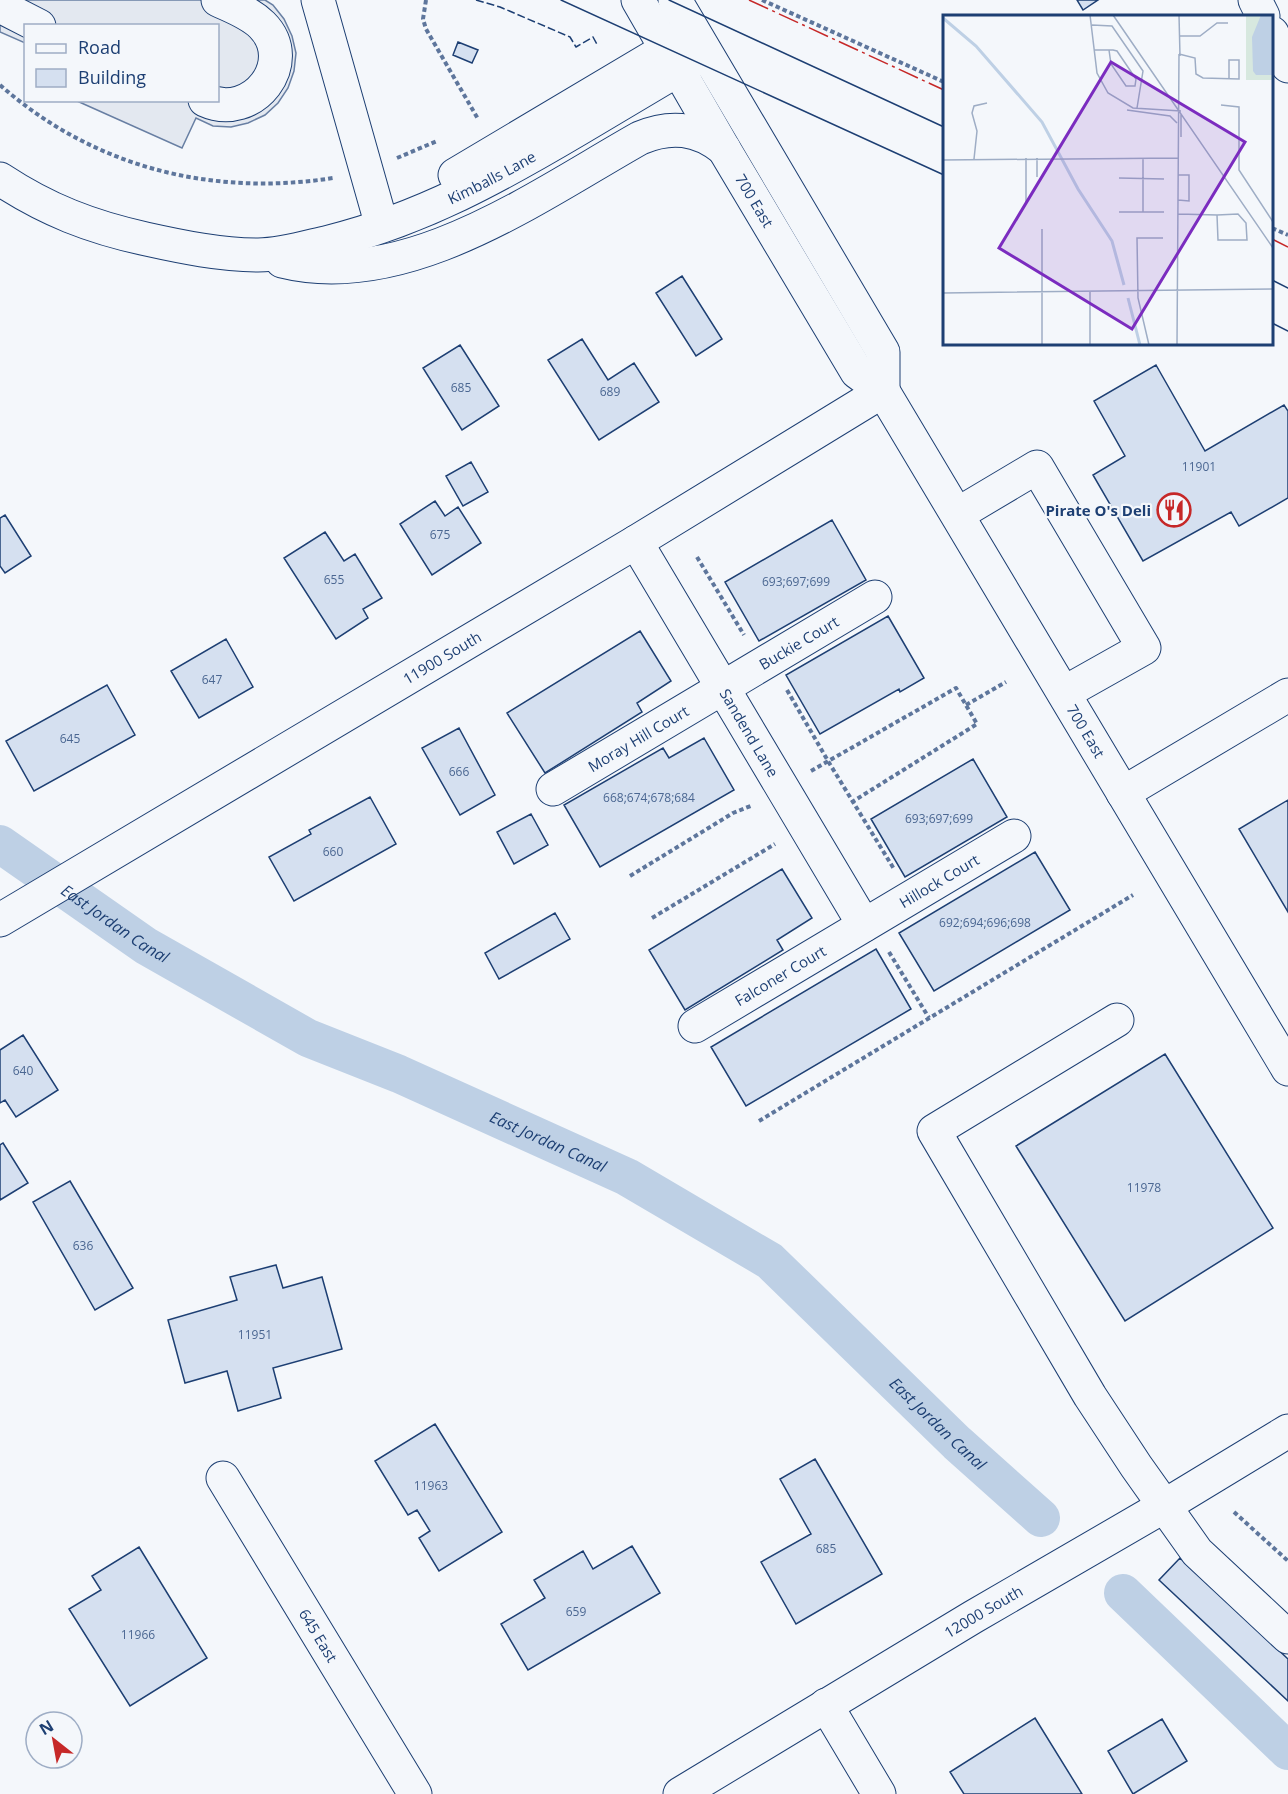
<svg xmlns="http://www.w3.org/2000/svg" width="1288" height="1794" viewBox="0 0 1288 1794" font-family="'Open Sans',sans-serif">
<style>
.parking{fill:#e3e8f0;stroke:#687fa3;stroke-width:1.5}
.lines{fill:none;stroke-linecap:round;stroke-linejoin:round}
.canal{stroke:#bed0e5;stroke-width:38}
.building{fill:#d5e0f0;stroke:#1d3f73;stroke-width:1.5}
.minor-casing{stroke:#1d3f73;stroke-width:35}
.major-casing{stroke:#1d3f73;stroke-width:35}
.path{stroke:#5e769c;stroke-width:4;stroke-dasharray:4.5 3;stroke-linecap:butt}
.minor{stroke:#f4f7fb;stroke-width:33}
.major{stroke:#f4f7fb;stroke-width:33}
.tram{stroke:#1d3f73;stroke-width:1.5}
.fence{stroke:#1d3f73;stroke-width:1.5;stroke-dasharray:8 3;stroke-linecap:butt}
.power{stroke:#c62828;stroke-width:1.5;stroke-dasharray:21 4.5 3 4.5;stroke-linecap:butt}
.labels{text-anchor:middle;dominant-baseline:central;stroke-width:4.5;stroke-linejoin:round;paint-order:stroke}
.number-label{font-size:12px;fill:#4b6792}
.street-label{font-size:15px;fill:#1d3f73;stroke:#f4f7fb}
.poi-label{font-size:15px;font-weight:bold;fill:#1d3f73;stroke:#f4f7fb;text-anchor:end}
.water-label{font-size:16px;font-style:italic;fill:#1d3f73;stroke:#f4f7fb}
.inset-river{fill:none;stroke:#bed0e5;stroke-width:3}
.inset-road{fill:none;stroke:#9eadc5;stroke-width:1.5}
.view{fill:#7b2cbf;fill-opacity:0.15;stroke:#7b2cbf;stroke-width:3}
.inset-edge{fill:none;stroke:#1d3f73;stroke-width:3}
</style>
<rect width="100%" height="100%" fill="#f4f7fb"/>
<path class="parking" d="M0,0H265L273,5L284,19L292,36L296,53L294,71L288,88L278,103L265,115L248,123L231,127L213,126L196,118L182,148L77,101L218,100V26H26L25,43L0,32Z"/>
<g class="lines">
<g class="canal">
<path id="s1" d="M0,844L146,946L308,1038L399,1074L627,1177L770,1261L957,1443L1041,1518"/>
<path d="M1123,1593L1288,1751"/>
</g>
</g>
<path class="building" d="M1077,0H1098L1083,10Z
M458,42L478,50L472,63L453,55Z
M682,276L722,339L696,356L656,293Z
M582,339L608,380L634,363L659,402L599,440L548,360Z
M460,345L499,406L462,430L423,368Z
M1156,365L1205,451L1284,405L1288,411V498L1239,526L1231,512L1143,561L1093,475L1125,456L1094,401Z
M471,462L488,492L463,506L446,476Z
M435,501L445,516L458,507L481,543L432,575L400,524Z
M5,515L31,556L5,573L0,566V518Z
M832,520L866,580L759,641L725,582Z
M325,532L344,561L355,554L382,598L363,609L368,618L336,639L284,558Z
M888,616L924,678L900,692L899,689L820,734L786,675Z
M640,631L671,681L637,703L642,712L545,773L507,713Z
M226,639L253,687L199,718L171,671Z
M107,685L135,735L34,791L6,741Z
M459,728L495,795L460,815L422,748Z
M704,738L734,790L600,867L564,805L663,748L669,758Z
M973,759L1007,817L905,877L871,819Z
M370,797L396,844L294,901L269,857L311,834L309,830Z
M1288,800V912L1239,829Z
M531,814L548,845L514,864L497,832Z
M1035,852L1070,910L934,991L899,933Z
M782,869L812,918L777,940L783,950L685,1010L649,950Z
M555,913L570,939L499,979L485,953Z
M876,949L911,1009L746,1106L711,1047Z
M23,1035L58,1090L16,1117L5,1100L0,1103V1050Z
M1165,1054L1273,1228L1125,1321L1016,1146Z
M3,1143L28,1183L0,1200V1145Z
M70,1181L133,1288L95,1310L33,1202Z
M276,1265L283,1288L322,1277L342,1349L273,1368L281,1398L238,1411L227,1371L185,1383L168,1320L237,1300L230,1277Z
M435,1424L502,1532L439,1571L419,1538L430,1531L417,1510L408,1515L375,1461Z
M815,1459L882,1574L796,1624L761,1562L811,1534L780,1479Z
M632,1546L660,1593L528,1670L501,1624L545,1598L534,1580L583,1551L593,1569Z
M139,1547L207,1658L130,1706L69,1609L101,1590L92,1576Z
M1180,1558L1288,1659V1701L1159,1580Z
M1035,1718L1082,1794H964L950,1772Z
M1162,1719L1187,1761L1133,1794L1108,1751Z"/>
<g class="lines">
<g class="minor-casing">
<g id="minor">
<path d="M318,0L378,212"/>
<path d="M1255,0L1263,16"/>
<path d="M0,6L39,26"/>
<path d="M1272,33L1288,66"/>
<path d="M205,100C253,122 299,62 262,25C250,13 233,7 218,0"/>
<path d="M455,175L692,34"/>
<path id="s2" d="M0,179C47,210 91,227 146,239C182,247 221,255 258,255C281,255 307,247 329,242C422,219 499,176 580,128C621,104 661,80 701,56"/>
<path d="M282,261C406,292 537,196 640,138C671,125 698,128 724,149"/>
<path d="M958,514L1037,467L1144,648L1064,693"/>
<path id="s3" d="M636,542L864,925"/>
<path id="s4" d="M553,789L875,597"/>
<path d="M1123,793L1288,695"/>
<path id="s5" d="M0,920L636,542L883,391"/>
<path d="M1117,1020L934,1131L1090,1396L1136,1466L1197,1552L1288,1637"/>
<path id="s6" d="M695,1026L1014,836"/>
<path id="s7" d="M223,1478L415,1794"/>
<path d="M826,1705L879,1794"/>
<path id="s8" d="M680,1794L973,1617L1166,1505L1288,1431"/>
</g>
</g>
<g class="major-casing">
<g id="major">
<path id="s9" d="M638,0L724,149L857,372L883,391L1288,1069"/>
<path d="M675,0L883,352V391"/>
</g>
</g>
<path class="path" d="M426,0L423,19L426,29L478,119
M762,0L944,82
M0,85C93,167 211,197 333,178
M397,158L437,141
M1272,228L1288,235
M697,557L744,635
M787,690L828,761L894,869
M966,705L1006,682
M811,771L956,688L977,724L852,802
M630,876L733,813L753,805
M652,918L775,844
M889,952L929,1018
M759,1121L1133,895
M1234,1512L1288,1561"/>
<use href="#minor" class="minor"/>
<use href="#major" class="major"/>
<path class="tram" d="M561,0L944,175
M669,0L944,127
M1272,280L1288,288
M1272,323L1288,331"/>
<path class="fence" d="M476,0L500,7L570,37L576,47L593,37L598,46"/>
<path class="power" d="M749,0L944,90
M1272,239L1288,247"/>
</g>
<defs>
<g id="restaurant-ring" transform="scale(1.725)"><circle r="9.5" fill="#f4f7fb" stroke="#c62828" stroke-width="1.5"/><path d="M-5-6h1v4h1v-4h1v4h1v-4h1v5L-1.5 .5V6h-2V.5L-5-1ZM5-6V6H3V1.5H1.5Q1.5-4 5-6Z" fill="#c62828"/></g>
</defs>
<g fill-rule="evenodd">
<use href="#restaurant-ring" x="1174" y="510"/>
</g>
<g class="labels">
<g class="number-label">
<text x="461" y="387">685</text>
<text x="610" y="391">689</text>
<text x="1199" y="466">11901</text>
<text x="440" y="534">675</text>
<text x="334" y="579">655</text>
<text x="796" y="581">693;697;699</text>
<text x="212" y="679">647</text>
<text x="70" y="738">645</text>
<text x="459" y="771">666</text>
<text x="649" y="797">668;674;678;684</text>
<text x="939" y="818">693;697;699</text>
<text x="333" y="851">660</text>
<text x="985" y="922">692;694;696;698</text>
<text x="23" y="1070">640</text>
<text x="1144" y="1187">11978</text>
<text x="83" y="1245">636</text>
<text x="255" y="1334">11951</text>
<text x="431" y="1485">11963</text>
<text x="826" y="1548">685</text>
<text x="576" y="1611">659</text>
<text x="138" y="1634">11966</text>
</g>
<g class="street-label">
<text stroke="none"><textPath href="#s2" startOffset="520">Kimballs Lane</textPath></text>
<text stroke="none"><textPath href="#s9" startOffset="232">700 East</textPath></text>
<text stroke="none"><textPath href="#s4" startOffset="286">Buckie Court</textPath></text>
<text stroke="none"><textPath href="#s5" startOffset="514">11900 South</textPath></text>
<text stroke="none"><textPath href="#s9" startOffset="860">700 East</textPath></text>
<text stroke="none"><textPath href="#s3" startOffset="222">Sandend Lane</textPath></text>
<text stroke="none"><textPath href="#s4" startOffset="99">Moray Hill Court</textPath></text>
<text stroke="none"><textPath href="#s6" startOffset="284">Hillock Court</textPath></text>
<text stroke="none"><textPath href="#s6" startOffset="99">Falconer Court</textPath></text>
<text stroke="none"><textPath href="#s8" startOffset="354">12000 South</textPath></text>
<text stroke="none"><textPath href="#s7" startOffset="184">645 East</textPath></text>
</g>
<g class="poi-label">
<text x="1151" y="510">Pirate O's Deli</text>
</g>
<g class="water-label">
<text stroke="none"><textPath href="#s1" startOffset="140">East Jordan Canal</textPath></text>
<text stroke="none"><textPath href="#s1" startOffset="626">East Jordan Canal</textPath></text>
<text stroke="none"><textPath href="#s1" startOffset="1112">East Jordan Canal</textPath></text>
</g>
</g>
<g transform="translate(943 15)">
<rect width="330" height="330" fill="#f4f7fb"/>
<path d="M303,0H330V65H303Z" fill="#d7e8df"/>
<path d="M318,0H330V60H313L310,56L309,22Z" fill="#bed0e5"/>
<path class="inset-river" d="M0,3L33,31L99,107L135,174L169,226L181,270M185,283L197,330"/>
<path class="inset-road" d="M147,0L154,58L165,78L190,93L238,96M170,0L330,233M236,0L237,41M149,10L169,11L200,56L194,93M236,21H257L274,8H285M151,35H170L174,36L193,64L192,71H183L168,49L166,35M236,39L252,43L253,59L260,63L296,64V45H286V64M278,90L296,92V155L330,207M184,95L227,101L234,108M238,122V99M94,143V162M31,144L34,116L29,98L31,91L44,88M0,145L235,143M176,163L221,164M235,185L246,186V160H235M83,187V143M176,197H221M200,197V143M235,199L274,200L275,225H304L303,208L295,199L274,200M99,214V330M0,278L330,274M147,330V276M206,330L195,283L194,223H220M234,330L236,39"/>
<path class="view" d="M168,47L302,127L189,314L56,233Z"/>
<rect width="330" height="330" class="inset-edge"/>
</g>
<rect x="24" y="24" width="195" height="78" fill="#f4f7fb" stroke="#9eadc5" stroke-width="1.5"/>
<rect x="36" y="44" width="30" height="9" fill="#f4f7fb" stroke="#9eadc5" stroke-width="1.5"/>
<text x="78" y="54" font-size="18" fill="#1d3f73">Road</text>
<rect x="36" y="69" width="30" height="18" fill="#d5e0f0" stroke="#9eadc5" stroke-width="1.5"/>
<text x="78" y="84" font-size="18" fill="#1d3f73">Building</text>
<g transform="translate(54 1740) rotate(329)"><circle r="28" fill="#f4f7fb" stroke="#9eadc5" stroke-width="1.5"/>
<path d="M0-4.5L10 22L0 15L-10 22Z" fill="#c62828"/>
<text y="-9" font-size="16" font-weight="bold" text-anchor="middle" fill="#1d3f73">N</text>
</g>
</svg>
